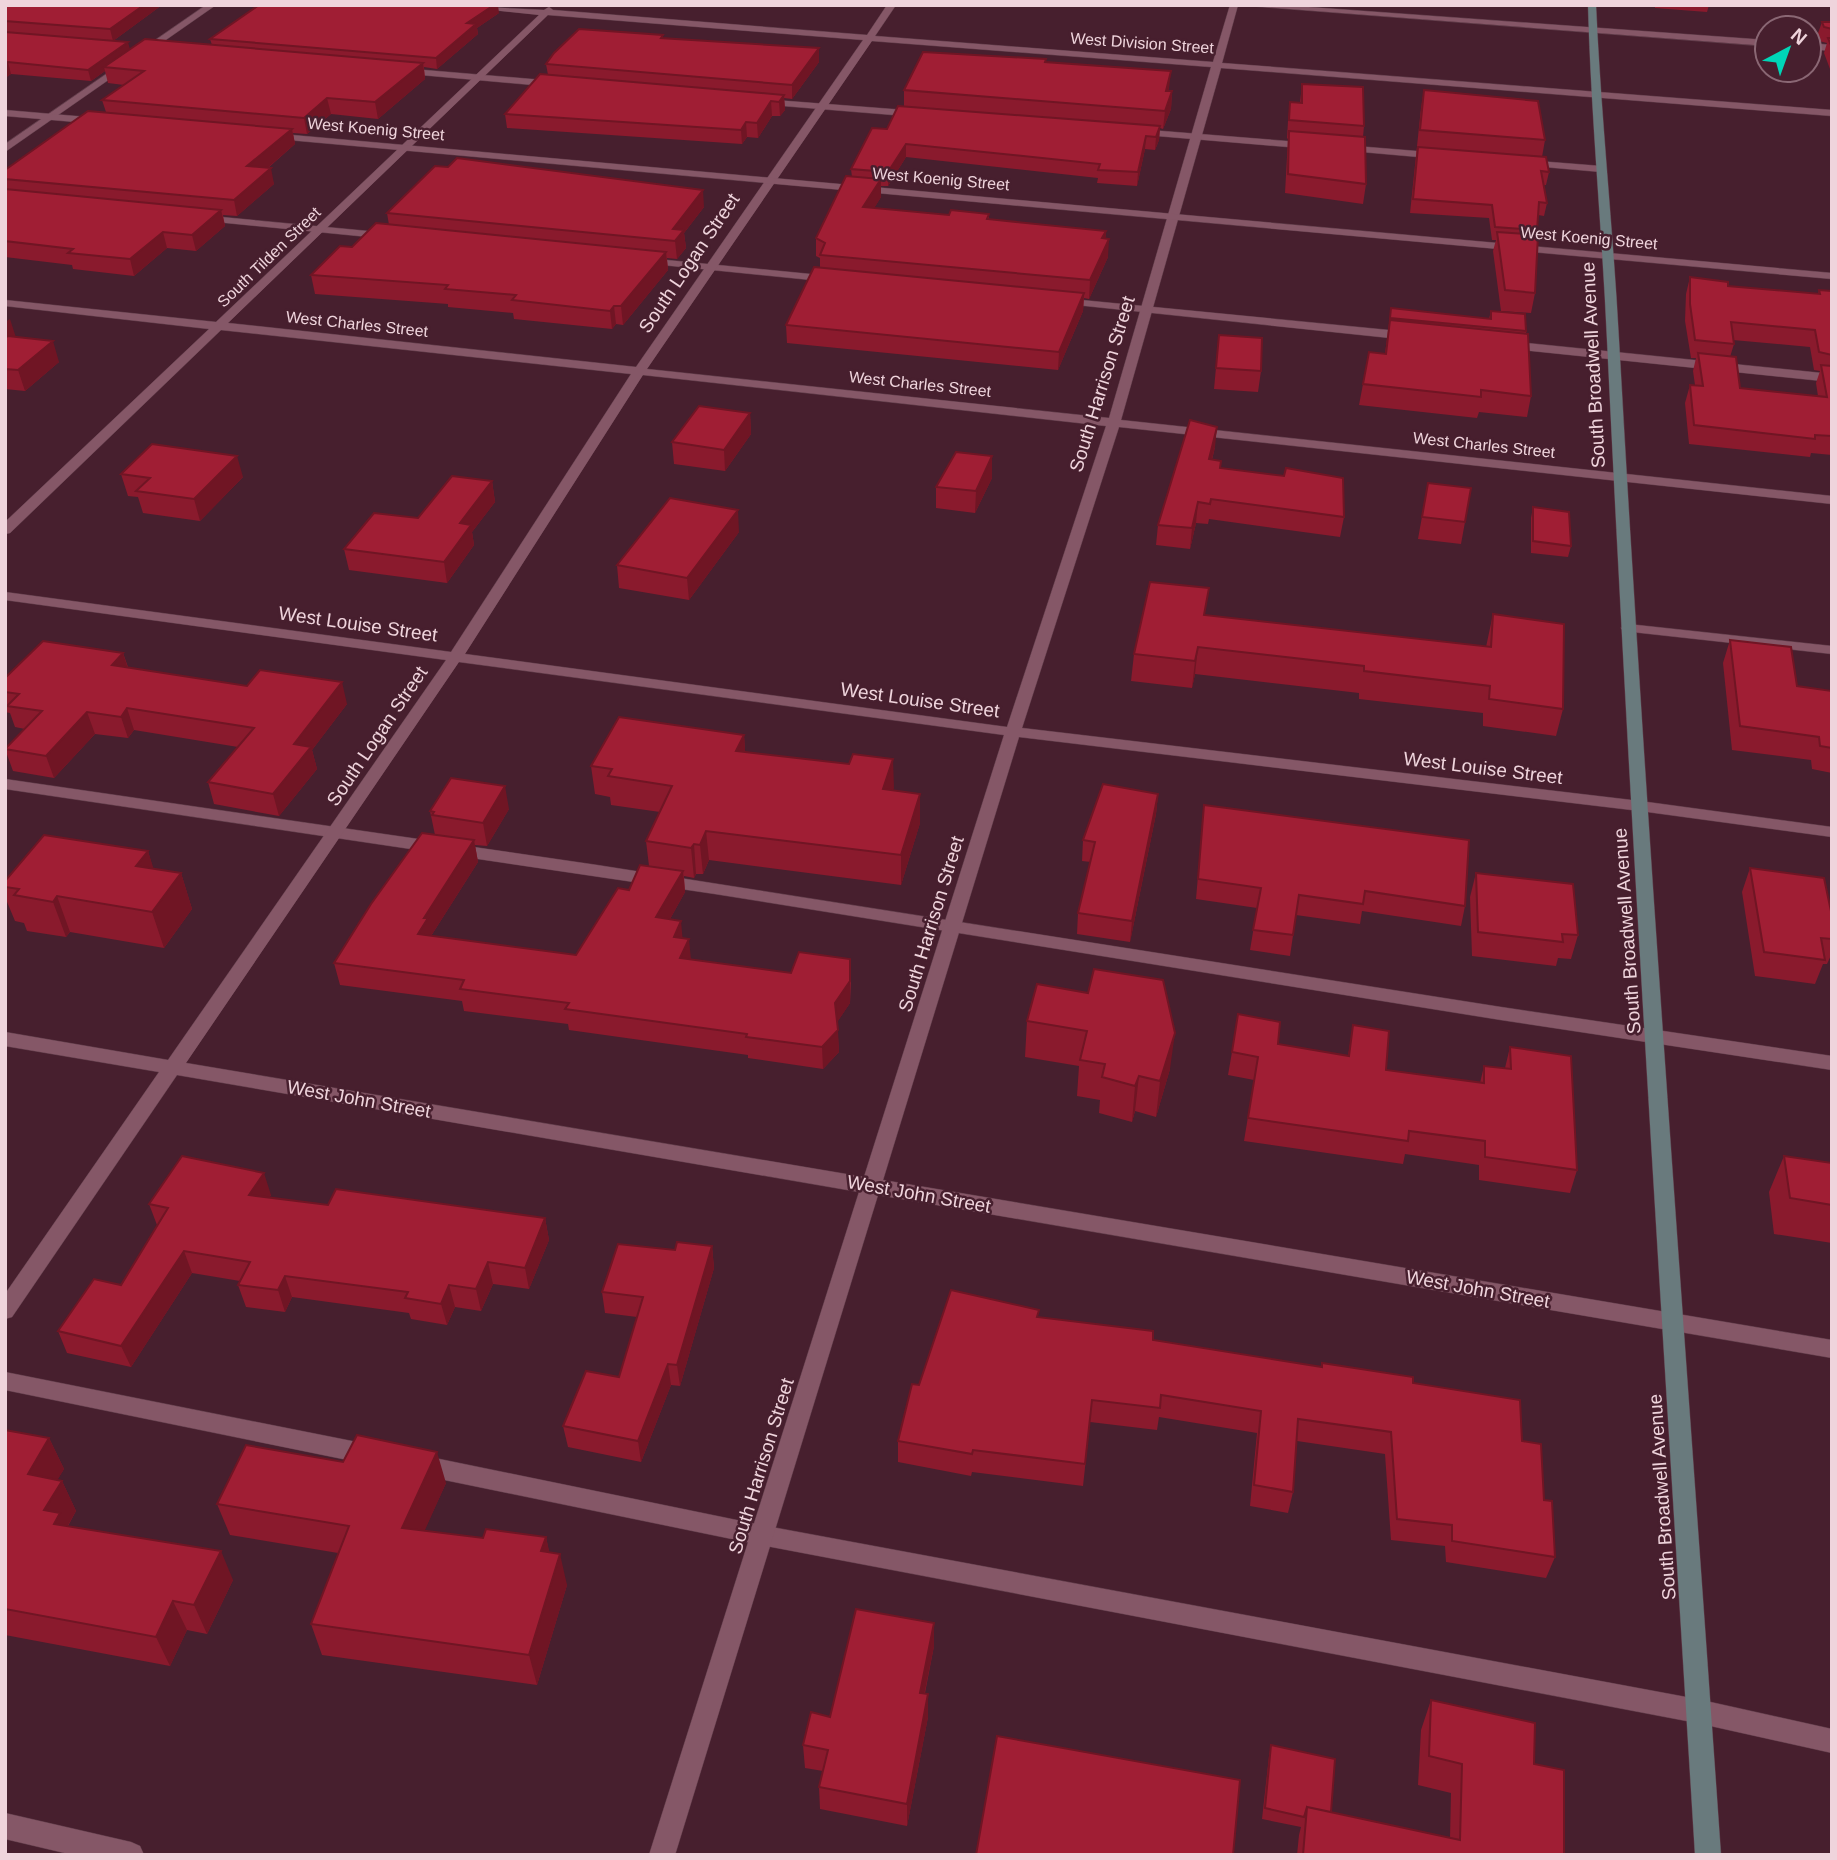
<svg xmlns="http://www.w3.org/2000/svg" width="1837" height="1860" viewBox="0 0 1837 1860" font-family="Arial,sans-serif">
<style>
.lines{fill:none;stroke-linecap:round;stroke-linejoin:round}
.service-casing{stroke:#5f3c49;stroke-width:1}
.minor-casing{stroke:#5f3c49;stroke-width:1}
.tertiary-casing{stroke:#5f3c49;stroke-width:1}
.secondary-casing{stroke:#5f3c49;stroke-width:1}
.service{fill:#855767;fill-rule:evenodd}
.minor{fill:#855767;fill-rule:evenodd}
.tertiary{fill:#855767;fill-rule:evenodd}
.secondary{fill:#697a7d;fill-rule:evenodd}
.wall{fill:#8a1a2d;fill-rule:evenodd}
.shaded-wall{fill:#701524}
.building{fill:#a01e34;stroke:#701524;stroke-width:2}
.labels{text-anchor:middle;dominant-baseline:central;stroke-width:5;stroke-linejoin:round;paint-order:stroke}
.far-street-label{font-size:16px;fill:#efd4dc;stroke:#471f2e}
.street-label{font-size:19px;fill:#efd4dc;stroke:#471f2e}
</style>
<rect width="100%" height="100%" fill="#471f2e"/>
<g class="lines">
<g class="service-casing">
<path id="service" d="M1237,5H1281L1767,40V46Z
M1809,43L1832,45V51L1809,49Z
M401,68L555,81L560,84L555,87L398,73L396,71Z
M761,99L918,111L923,114L918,117L758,104V100Z
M1137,129L1312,143L1317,146L1312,149L1133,134V130Z
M1343,145L1441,153L1446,156L1441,159L1339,150L1338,148Z
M1525,160L1601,166L1606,169L1601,172L1521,165L1520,163Z
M200,215L389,233L394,236L389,239L196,220L195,218Z
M646,258L831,276L837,279L831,282L642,263L640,261Z
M1061,298L1409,332L1415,336L1409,340L1057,303L1055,301Z
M1507,341L1832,374V382L1503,348V342Z
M1628,624L1832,646V654L1623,631L1621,628Z
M5,779L597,865L1501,1007L1832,1056V1070L1501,1020L715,894L5,789Z
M5,1372L372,1445L380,1448L383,1455L380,1462L372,1465L5,1390Z
M420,1455L761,1525L1697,1699L1832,1729V1753L1697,1723L761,1545L420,1475L412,1472L409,1465L412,1458Z"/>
</g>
<g class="minor-casing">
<path id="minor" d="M206,5H216L5,152V144Z
M445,5L544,10L549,7L553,10L867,35L887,5H896L875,36L1213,62L1230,5H1238L1222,63L1832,110V116L1221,68L1121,420L1832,496V504L1119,427L1022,728L1640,801L1832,827V837L1640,811L1019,737L883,1180L1832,1340V1358L878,1195L675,1855H649L859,1192L177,1075L12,1317L5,1319V1294L159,1072L5,1046V1032L168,1060L446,660L5,600V592L451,652L631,374L221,330L10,533L5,534V522L209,329L5,306V300L216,322L539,15ZM548,15L863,40L636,367L228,323ZM872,41L1211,67L1109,418L647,369ZM643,375L1106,426L1007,727L465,654ZM459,662L1004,735L864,1177L186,1063Z"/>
</g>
<g class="tertiary-casing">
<path id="tertiary" d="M5,110L99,118L104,121L99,124L5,116Z
M270,133L1832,273V279L266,138L265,136Z
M5,1813L131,1842L140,1846L144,1855H73L5,1839Z"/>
</g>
<g class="secondary-casing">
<path id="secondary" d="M1588,5H1596C1601,117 1613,228 1619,340C1647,845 1686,1350 1721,1855H1695C1664,1350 1631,845 1607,340C1602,228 1591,117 1588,5Z"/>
</g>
<use href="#service" class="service"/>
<use href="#minor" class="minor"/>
<use href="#tertiary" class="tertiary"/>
<use href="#secondary" class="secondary"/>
</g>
<path class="wall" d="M5,5H162L113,41L130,49L212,45L210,39L499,13L477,28L478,34L437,69L424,67L425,79L378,119L331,114L307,134L293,133L295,144L268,168L274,184L237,216L223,215L225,226L196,251L167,248L134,276L73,269L72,265L5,257V170L106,112L102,100L124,85L108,83L105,71L91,81L11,74L5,78Z
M1655,5H1709L1707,12L1655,8Z
M1822,22H1832V69H1830L1824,53L1827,43L1819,41L1817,36Z
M663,35V38L819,48V62L792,99L784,98L785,110L780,116H772L758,138L747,137L742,144L507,128L505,114L548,75L546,64Z
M1046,62L1172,91L1171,109L1163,129L1160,128L1159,140L1155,150L1145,149L1137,186L1097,183L1098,178L906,157L888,186H881V197L874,208L949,215L989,214V219L1106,231L1105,239L1108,257L1089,299L1084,298L1083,311L1058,370L787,343L786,325L820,267V258L816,256V238L852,177L851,169L887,129L904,106V90Z
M1302,84L1364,126L1363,137L1366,184L1363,204L1285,193L1288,139L1287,138L1288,121L1290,102L1300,103Z
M1424,90L1545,140L1542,157L1549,172L1546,185H1544L1547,203L1544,216L1538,215L1536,235L1535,293L1531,313L1501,311L1493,251L1496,240H1492L1489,218L1410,213L1421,108Z
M704,207L684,233L686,248L677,259L667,258L668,270L623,325L616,324L612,329L514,319L513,313L448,307V304L315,294L311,275L352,247L389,225L387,213Z
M1690,277L1728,286L1818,294L1819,290L1832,291V455L1811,453L1810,457L1689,444L1685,403L1690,385H1695L1693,371L1696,358H1691L1685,321L1686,294ZM1733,340L1810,347L1814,370L1820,371L1816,383L1818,396L1740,388L1730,357L1734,344Z
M1391,308L1489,319L1491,311L1526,331L1531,396L1527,417L1479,412L1477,418L1359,405L1363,384L1385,354Z
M5,318L15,336L59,362L25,391L5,389Z
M1219,335L1261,371L1258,392L1214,389Z
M750,413L751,434L725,471L674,464L672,442Z
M1215,447L1212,460L1221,468L1344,517L1340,537L1209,519L1208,524L1196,523L1190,549L1156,545L1158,525Z
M992,456V478L975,513L936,508V487Z
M121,474L243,477L200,521L143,513L138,497L128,496Z
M492,481L495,502L472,532L474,545L447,583L349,570L344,549L418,518Z
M1428,483L1465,522L1461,544L1418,539Z
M1533,507L1571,546L1568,557L1531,553V518Z
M739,532L689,600L619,588L617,565Z
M1493,614L1563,709L1556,736L1483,726V713L1359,699V693L1195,674L1192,688L1131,681L1134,654L1206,615L1486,647Z
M1730,640L1797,686L1832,691V773L1812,769L1811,760L1732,750L1723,663Z
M123,653L128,667L347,704L312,750L317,769L279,816L214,804L208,782L238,747L134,730L128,738L95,734L54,778L13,771L5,749L25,729L15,727L10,713L5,712V678Z
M744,735L745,752L849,764L893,759V790L920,823L901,885L709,860L703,874H696L694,878L684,876L685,892L670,919L683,938L691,960L851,981L850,1003L837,1022L839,1052L823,1069L748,1058V1055L569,1030L568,1024L464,1011L462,1001L340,985L334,963L435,835L430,811L509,809L487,846L475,845L478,862L431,936L576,955L649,866L646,841L660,812L611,805L610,797L595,794L591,766Z
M1158,794L1156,814L1130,942L1077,934L1078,913L1091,862L1082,861L1083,840Z
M1204,805L1465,906L1461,926L1362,911L1360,924L1296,915L1290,956L1250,950L1257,908L1196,899Z
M148,851L153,869L181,873L192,909L164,948L70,932L66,937L27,931L24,923L15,921L5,897V881Z
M1750,868L1832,916V953L1827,964H1823L1815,984L1755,976L1742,892Z
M1476,873L1578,935L1571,959L1558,958L1556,966L1472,956L1470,897Z
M1037,984L1170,1069L1156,1117L1135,1111L1132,1122L1099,1113L1100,1100L1077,1096L1079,1066L1025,1057L1027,1021Z
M1353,1025L1386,1070L1480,1083L1484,1066L1505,1068L1510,1047L1577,1170L1570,1193L1479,1180V1165L1405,1154L1403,1164L1244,1141L1254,1080L1228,1075L1232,1052L1278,1044L1348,1056Z
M1784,1156L1832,1163V1243L1774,1234L1769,1192Z
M271,1195L269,1198L328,1205L545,1218L549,1240L529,1289L493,1284L481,1311L455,1307L447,1325L411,1319L409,1313L292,1297L285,1312L246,1307L238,1285L240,1281L192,1273L131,1367L67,1353L58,1331L121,1285L157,1225L149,1204Z
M712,1246L714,1268L680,1386L671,1385L641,1462L568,1447L563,1426L619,1377L637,1317L605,1313L602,1292L675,1250Z
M1039,1317L1153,1340L1321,1367L1322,1363L1413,1383L1522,1441L1544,1500L1555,1557L1546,1578L1446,1562L1445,1546L1391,1540L1385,1454L1297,1441L1293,1492L1288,1513L1250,1506L1257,1433L1159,1417L1157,1430L1090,1422L1083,1486L972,1472L971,1476L898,1462V1441Z
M5,1430L49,1438L64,1469L57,1480L62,1481L76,1511L68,1526L233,1580L207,1634L187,1630L170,1666L5,1635Z
M446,1483L424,1531L483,1538L546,1537L549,1552L567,1585L537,1685L322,1655L311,1624L338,1553L230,1535L217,1504Z
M934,1646L925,1693L928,1694V1717L907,1826L820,1809L819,1787L823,1771L805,1768L803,1745L830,1717Z
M1431,1700L1534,1764L1564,1855H1297L1299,1835L1301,1827L1262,1819L1269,1756L1271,1745L1331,1812L1450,1838L1451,1793L1418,1785L1421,1730Z"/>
<path class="shaded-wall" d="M144,5H162L113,41L110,29Z
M494,5H498L499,13L477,28L478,34L437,69L436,58L467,23Z
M128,42L131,53L104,67L105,71L91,81L88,70Z
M819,48V62L792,99V85Z
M8,62L11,74L5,78V64Z
M423,63L425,79L378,119L375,102Z
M1171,71L1169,89L1164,108L1166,91Z
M1172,91L1171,109L1163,129L1165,111Z
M784,95L785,110L780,116L779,102Z
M327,98L331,114L307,134L304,118Z
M771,101L772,116L758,138L757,123Z
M746,122L747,137L742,144L741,130Z
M1160,126L1159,140L1155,150L1156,137Z
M292,129L295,144L251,182L247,166Z
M1146,136L1145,149L1137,186L1138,172Z
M906,144V157L888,186V172Z
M271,168L274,184L237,216L234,200Z
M881,179V197L864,225L863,207Z
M703,190L704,207L684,233L686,248L677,259L675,241L673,229Z
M221,210L225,226L196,251L192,235Z
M1106,231L1105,249L1109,239L1108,257L1089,299L1090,280L1102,238Z
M163,232L167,248L134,276L130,259Z
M666,252L668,270L623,325L621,306Z
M1084,293L1083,311L1058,370L1059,352Z
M614,306L616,324L612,329L610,311Z
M10,319L19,347L5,359V322Z
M53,341L59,362L25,391L18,370Z
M750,413L751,434L725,471L724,450Z
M1217,427L1215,447L1207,479L1209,459Z
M237,456L243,477L200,521L194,499Z
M992,456V478L975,513L976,491Z
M492,481L495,502L472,532L474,545L447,583L444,562L460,523Z
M1198,502L1196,523L1190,549L1192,528Z
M738,510L739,532L689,600L687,578Z
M1198,647L1195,674L1192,688L1195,661Z
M123,653L130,675L112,665Z
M342,682L347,704L312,750L317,769L279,816L273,794L294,744Z
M127,708L134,730L128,738L121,717Z
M87,712L95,734L54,778L46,756Z
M744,735L746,764L736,751Z
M893,759L894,788L884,818L883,789Z
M505,786L509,809L487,846L483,823Z
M920,794V823L901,885V855Z
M1158,794L1156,814L1130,942L1132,921Z
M706,831L709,860L703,874L700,845Z
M474,840L478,862L431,936L418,934L424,918Z
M694,844L696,874L694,878L691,848Z
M148,851L159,886L136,866Z
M683,871L685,892L659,939L656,917Z
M181,873L192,909L164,948L152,912Z
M57,896L70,932L66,937L53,902Z
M681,921L683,943L674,937Z
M689,939L691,960L680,958Z
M850,959V1003L836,1024L835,1003Z
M838,1030L839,1052L823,1069L822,1047Z
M1175,1033L1170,1069L1156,1117L1160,1081Z
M1139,1076L1135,1111L1132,1122L1135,1086Z
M264,1173L271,1195L257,1217L249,1195Z
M545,1218L549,1240L529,1289L525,1268Z
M712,1246L714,1268L680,1386L677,1365Z
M184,1251L192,1273L131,1367L121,1346Z
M488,1262L493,1284L481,1311L476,1289Z
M285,1276L292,1297L285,1312L278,1290Z
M449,1285L455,1307L447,1325L441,1304Z
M668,1364L671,1385L641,1462L638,1441Z
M49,1438L64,1469L43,1504L28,1474Z
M437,1452L446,1483L412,1559L402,1528Z
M62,1481L76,1511L67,1527L70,1553L44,1510Z
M546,1537L553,1568L541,1551Z
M221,1551L233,1580L207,1634L194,1605Z
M560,1554L567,1585L537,1685L529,1655Z
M173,1601L187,1630L170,1666L156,1637Z
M934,1623V1646L920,1715V1693Z
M928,1694V1717L907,1826V1804Z"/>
<path class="building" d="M5,5H144L110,29L5,21Z
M259,5H494L467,23L476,24L436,58L210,39Z
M1822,22H1832V29L1824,27Z
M579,29L663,35L661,38L819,48L792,85L546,64L554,53Z
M5,32L128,42L88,70L8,62L5,64Z
M1828,38H1832V48Z
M145,39L423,63L375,102L327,98L304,118L102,100L144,71L104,67Z
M923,52L1046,59L1045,62L1171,71L1166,91H1172L1165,111L904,90Z
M540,74L784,95L779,102L771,101L757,123L746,122L741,130L505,114Z
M1302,84L1363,87L1364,126L1289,120L1290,102L1302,103Z
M1424,90L1538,101L1545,140L1420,130Z
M898,106L1160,126L1156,137L1146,136L1138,172L1098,170L1100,164L906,144L888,172L851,169L872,128L887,129Z
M88,111L292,129L247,166L271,168L234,200L5,179V170Z
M1289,131L1365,137L1366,184L1288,174Z
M1418,147L1546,157L1549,172L1541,171L1547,203L1539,202L1537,230L1495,227L1492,205L1413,199Z
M457,158L703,190L673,229L684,230L675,241L387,213L435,166L448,167Z
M846,176L881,179L863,207L949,215L951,210L989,214L987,219L1106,231L1102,238L1109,239L1090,280L820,255L825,243L816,238Z
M5,189L221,210L192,235L163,232L130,259L68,253L73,249L5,241Z
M376,223L666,252L621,306H614L610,311L512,300L516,295L445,289L448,285L311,275L340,246L352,247Z
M1497,232L1538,235L1535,293L1505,290Z
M814,267L1084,293L1059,352L786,325Z
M1690,277L1728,282V286L1820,294L1819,290L1832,291V355L1819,352L1815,330L1731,322L1734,344L1695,340L1690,304Z
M1391,308L1491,319V311L1525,314L1526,331L1390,318Z
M1390,320L1528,334L1531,396L1481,390V397L1363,384L1369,352L1386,354Z
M1219,335L1262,338L1261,371L1216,368Z
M8,336L53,341L18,370L5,369V338Z
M1698,353L1736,357L1740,388L1827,397L1821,365L1832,366V436L1815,435V439L1694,425L1690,385L1703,386Z
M699,406L750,413L724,450L672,442Z
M1190,420L1217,427L1209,459L1221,461L1220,468L1284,476L1286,468L1343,478L1344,517L1211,499L1210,504L1198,502L1192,528L1158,525Z
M152,444L237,456L194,499L136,491L150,478L121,474Z
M956,452L992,456L976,491L936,487Z
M452,476L492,481L460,523L471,525L444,562L344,549L374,513L418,518Z
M1428,483L1471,488L1465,522L1422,517Z
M670,498L738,510L687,578L617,565Z
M1533,507L1569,512L1571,546L1533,541Z
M1150,582L1209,588L1204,615L1491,647L1493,614L1564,624L1563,709L1489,699L1490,686L1364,671V666L1198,647L1195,661L1134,654Z
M1730,640L1791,647L1797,686L1832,691V748L1820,746L1819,737L1740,726Z
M43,641L123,653L112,665L247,686L260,670L342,682L294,744L311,747L273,794L208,782L254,728L127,708L121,717L87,712L46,756L5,749L42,711L7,706L19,694L5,692V678Z
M619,717L744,735L736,751L849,764L853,754L893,759L883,789L920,794L901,855L706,831L700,845L694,844L691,848L646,841L672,786L608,776L612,769L591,766Z
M451,778L505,786L483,823L432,815L434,812L430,811Z
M1103,784L1158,794L1132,921L1078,913L1095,842L1083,840Z
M1204,805L1469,840L1465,906L1365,891L1363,904L1299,895L1293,935L1253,930L1261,888L1198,879Z
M422,833L474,840L424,918H428L418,934L576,955L618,888L629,890L640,865L683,871L656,917L681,921L674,937L689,939L680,958L791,973L799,952L850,959V981L835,1003L838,1030L822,1047L746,1037L747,1034L565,1009L569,1003L460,989L464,980L334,963L371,904Z
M44,835L148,851L136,866L181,873L152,912L57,896L53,902L14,895L19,889L5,887V881Z
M1750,868L1824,878L1832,916V939L1821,938L1825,960L1764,952Z
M1476,873L1573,884L1578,935L1562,934L1563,942L1478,932Z
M1094,969L1163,980L1175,1033L1160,1081L1139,1076L1135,1086L1102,1077L1105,1064L1080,1060L1087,1031L1027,1021L1037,984L1088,993Z
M1238,1014L1280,1022L1278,1044L1349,1056L1353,1025L1389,1031L1386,1070L1484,1083V1066L1511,1069L1510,1047L1571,1056L1577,1170L1485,1157V1141L1409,1131L1408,1141L1248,1118L1258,1057L1232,1052Z
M182,1156L264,1173L249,1195L328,1205L336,1189L545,1218L525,1268L488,1262L476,1289L449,1285L441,1304L405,1298L408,1292L285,1276L278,1290L238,1285L250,1262L184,1251L121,1346L58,1331L94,1279L121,1285L168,1208L149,1204Z
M1784,1156L1832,1163V1205L1790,1198Z
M677,1242L712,1246L677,1365L668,1364L638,1441L563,1426L586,1371L619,1377L643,1297L602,1292L618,1244L675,1250Z
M951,1290L1039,1310L1037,1317L1153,1331V1340L1322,1367V1363L1413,1377V1383L1520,1400L1522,1441L1541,1444L1544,1500L1552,1501L1555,1557L1452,1541V1525L1397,1519L1391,1432L1298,1419L1293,1492L1254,1485L1261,1411L1161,1395L1160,1408L1092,1400L1085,1464L973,1450L972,1454L898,1441L912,1384L919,1385Z
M5,1430L49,1438L28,1474L62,1481L44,1510L60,1513L54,1524L221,1551L194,1605L173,1601L156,1637L5,1609Z
M357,1435L437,1452L402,1528L483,1538L486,1529L546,1537L541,1551L560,1554L529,1655L311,1624L349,1526L217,1504L246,1445L343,1462Z
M856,1609L934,1623L920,1693L928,1694L907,1804L819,1787L828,1750L803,1745L811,1712L830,1717Z
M1431,1700L1535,1723L1534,1764L1564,1770V1855H1303L1307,1807L1460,1840L1462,1764L1429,1756Z
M997,1736L1240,1780L1233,1855H976Z
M1271,1745L1335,1759L1331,1812L1307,1807L1304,1817L1265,1808Z"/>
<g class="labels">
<g class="far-street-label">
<text transform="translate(1142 43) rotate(4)">West Division Street</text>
<text transform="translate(376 129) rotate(5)">West Koenig Street</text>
<text transform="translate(941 179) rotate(5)">West Koenig Street</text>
<text transform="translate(1589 238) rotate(5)">West Koenig Street</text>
<text transform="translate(269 257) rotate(-44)">South Tilden Street</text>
<text transform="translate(357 324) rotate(6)">West Charles Street</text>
<text transform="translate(920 384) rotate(6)">West Charles Street</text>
<text transform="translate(1484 445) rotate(6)">West Charles Street</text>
</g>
<g class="street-label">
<text transform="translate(689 263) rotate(-56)">South Logan Street</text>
<text transform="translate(1593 365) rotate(-93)">South Broadwell Avenue</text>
<text transform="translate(1102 384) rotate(-73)">South Harrison Street</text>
<text transform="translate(358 624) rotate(8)">West Louise Street</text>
<text transform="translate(920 700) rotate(8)">West Louise Street</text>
<text transform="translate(377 736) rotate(-56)">South Logan Street</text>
<text transform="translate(1483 768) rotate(7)">West Louise Street</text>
<text transform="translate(931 924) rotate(-73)">South Harrison Street</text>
<text transform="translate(1627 931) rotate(-94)">South Broadwell Avenue</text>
<text transform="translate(359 1099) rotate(10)">West John Street</text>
<text transform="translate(919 1194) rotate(10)">West John Street</text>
<text transform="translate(1478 1289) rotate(10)">West John Street</text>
<text transform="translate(761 1466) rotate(-73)">South Harrison Street</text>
<text transform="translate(1662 1497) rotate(-94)">South Broadwell Avenue</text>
</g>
</g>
<rect width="1837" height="1860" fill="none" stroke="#efd4dc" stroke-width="14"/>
<g transform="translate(1788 49) rotate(41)"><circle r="33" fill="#471f2e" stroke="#8a6774" stroke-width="2"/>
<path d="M0-5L12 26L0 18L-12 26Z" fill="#00d5b7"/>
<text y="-10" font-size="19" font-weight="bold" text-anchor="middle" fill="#efd4dc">N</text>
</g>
</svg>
